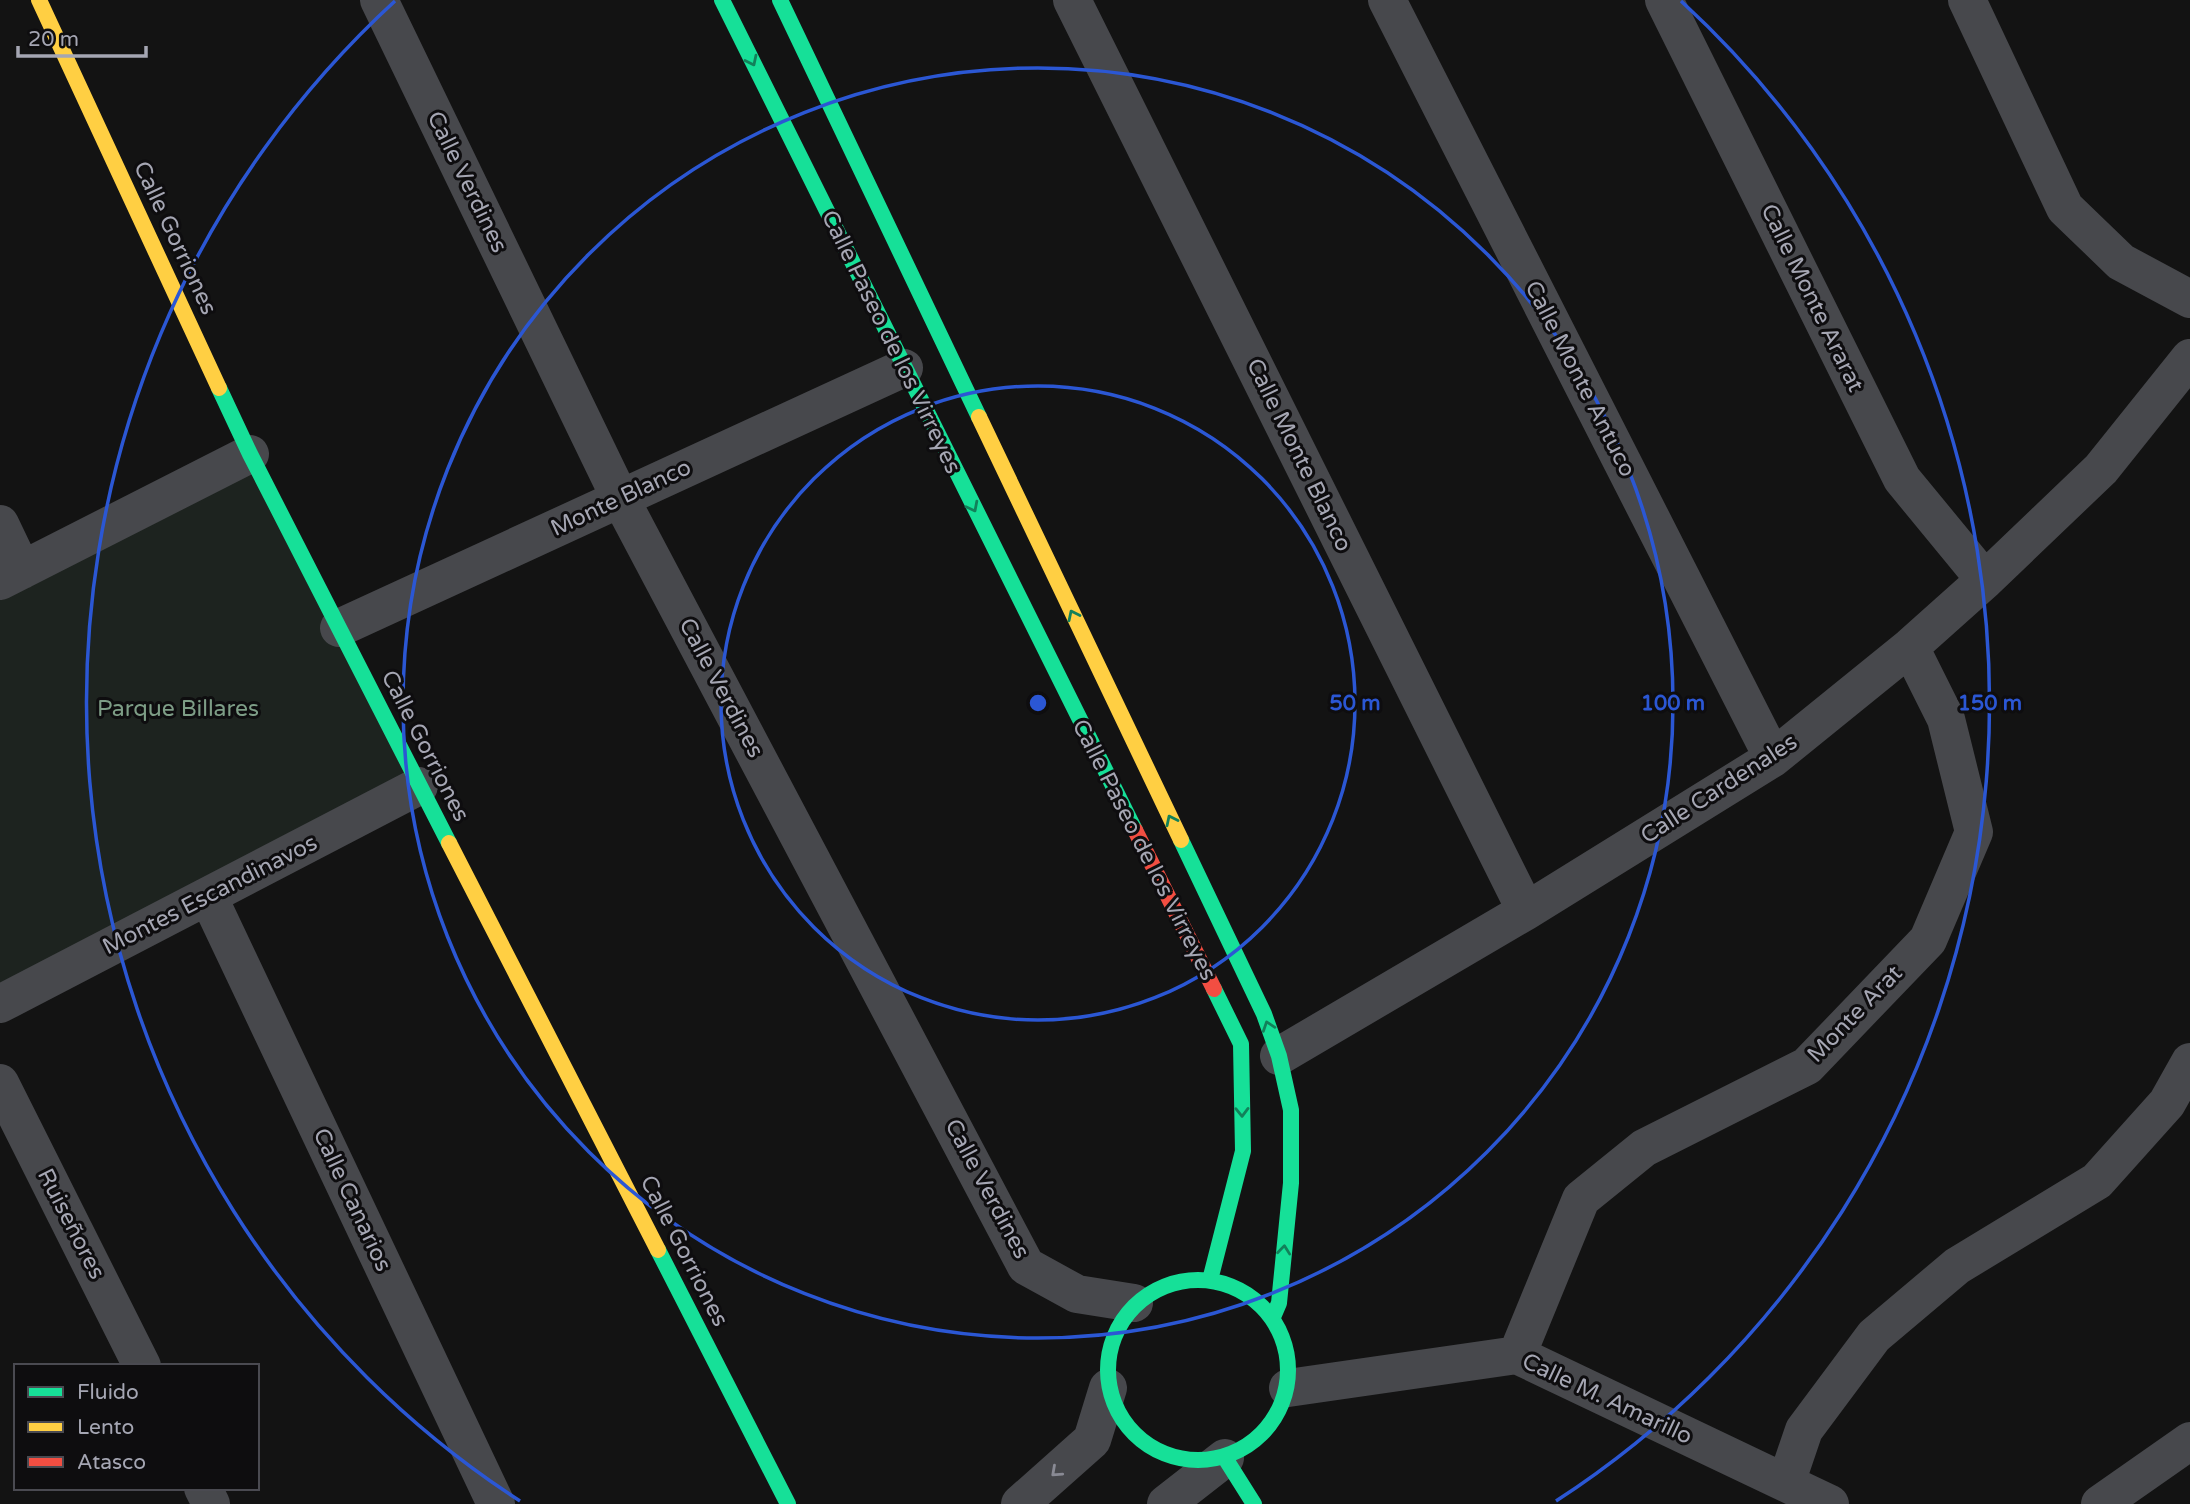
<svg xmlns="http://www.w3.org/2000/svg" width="2190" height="1504" viewBox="0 0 2190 1504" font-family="'Varela Round',sans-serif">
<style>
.green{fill:#1d231f}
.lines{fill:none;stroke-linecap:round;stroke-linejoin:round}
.street{stroke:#47484c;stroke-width:38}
.fast{stroke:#16e098;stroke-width:16}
.slow{stroke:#ffcf43;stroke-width:16}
.jam{stroke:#f24e42;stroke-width:16}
.oneway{stroke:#12815a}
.oneway2{stroke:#898a94}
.ring{fill:none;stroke:#2b57d4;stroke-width:3.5}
.labels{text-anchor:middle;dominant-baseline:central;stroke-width:6;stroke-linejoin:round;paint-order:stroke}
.street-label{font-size:23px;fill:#a5a6b3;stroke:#0e0d0f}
.park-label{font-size:23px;fill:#7d9d86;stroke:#0e0d0f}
.centre{fill:#2b57d4;stroke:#0e0d0f;stroke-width:3.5}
.ring-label{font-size:21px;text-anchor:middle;font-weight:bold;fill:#2b57d4;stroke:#0e0d0f;stroke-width:6;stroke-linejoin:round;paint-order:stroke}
</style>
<rect width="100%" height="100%" fill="#131313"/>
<path class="green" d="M250,454L419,786L0,1004V581Z"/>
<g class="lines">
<path class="street" d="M379,0L620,498L1026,1266L1077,1294L1134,1303
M1072,0L1526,911
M1387,0L1773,758
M1664,0L1902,479L1985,580
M1967,0L2065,208L2121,262L2190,299
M0,524L22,570
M0,581L250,454
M339,628L904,368
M208,896L496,1504
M0,1004L419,786
M1279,1056L1526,911L1773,758L1910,647L1985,580L2101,469L2190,358
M0,1083L142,1366
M1517,1355L1581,1199L1644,1148L1807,1066L1928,940L1974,832L1946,719L1910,647
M1288,1388L1517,1355L1830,1504
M1786,1483L1804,1430L1874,1336L1957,1266L2097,1181L2167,1103L2190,1062
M203,1488L211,1504
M1020,1504L1092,1440L1108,1388
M1166,1504L1225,1458
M2100,1504L2190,1441"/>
<path class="fast" d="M722,0L1135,830
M780,0L979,417
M219,388L250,454L449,843
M1181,840L1264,1014L1279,1056L1291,1110V1183L1279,1303L1273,1317
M658,1250L788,1504
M1108 1370a90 90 0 1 1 180 0a90 90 0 1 1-180 0Z
M1210,1280L1243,1151L1241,1044L1214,989
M1225,1458L1254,1504"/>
<path class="slow" d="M39,0L219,388
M979,417L1181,840
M449,843L658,1250"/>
<path class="jam" d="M1135,830L1214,989"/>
</g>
<defs><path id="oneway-chevron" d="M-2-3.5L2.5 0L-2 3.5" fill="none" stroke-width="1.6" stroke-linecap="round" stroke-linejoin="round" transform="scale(1.75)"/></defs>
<g class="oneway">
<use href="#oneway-chevron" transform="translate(752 61) rotate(64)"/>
<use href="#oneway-chevron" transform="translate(973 507) rotate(63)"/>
<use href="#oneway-chevron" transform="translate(1073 615) rotate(-116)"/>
<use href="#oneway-chevron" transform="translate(1171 820) rotate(-116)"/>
<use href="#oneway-chevron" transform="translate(1268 1026) rotate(-109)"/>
<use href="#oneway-chevron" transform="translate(1242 1112) rotate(89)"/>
<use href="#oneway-chevron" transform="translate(1284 1250) rotate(-84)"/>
</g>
<use class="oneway2" href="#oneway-chevron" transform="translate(1056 1472) rotate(138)"/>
<g class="ring">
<circle cx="1038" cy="703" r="317"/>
<circle cx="1038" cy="703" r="635"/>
<path d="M520 1501A952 952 0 0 1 395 1M1681 1A952 952 0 0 1 1556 1501"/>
</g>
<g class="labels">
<g class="street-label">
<text transform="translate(467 182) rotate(64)">Calle Verdines</text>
<text transform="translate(175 238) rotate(65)">Calle Gorriones</text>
<text transform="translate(1812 298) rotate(64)">Calle Monte Ararat</text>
<text transform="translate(891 342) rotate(64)">Calle Paseo de los Virreyes</text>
<text transform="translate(1580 379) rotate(63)">Calle Monte Antuco</text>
<text transform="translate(1299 455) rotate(64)">Calle Monte Blanco</text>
<text transform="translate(621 498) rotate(-25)">Monte Blanco</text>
<text transform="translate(721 688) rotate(62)">Calle Verdines</text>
<text transform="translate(425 746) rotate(63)">Calle Gorriones</text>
<text transform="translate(1719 789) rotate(-33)">Calle Cardenales</text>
<text transform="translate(1144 850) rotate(63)">Calle Paseo de los Virreyes</text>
<text transform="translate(210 895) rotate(-27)">Montes Escandinavos</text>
<text transform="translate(1855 1014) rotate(-46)">Monte Arat</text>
<text transform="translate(987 1189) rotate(62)">Calle Verdines</text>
<text transform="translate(352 1200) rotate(65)">Calle Canarios</text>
<text transform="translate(71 1224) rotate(63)">Ruiseñores</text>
<text transform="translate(684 1251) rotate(63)">Calle Gorriones</text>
<text transform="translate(1607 1399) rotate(25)">Calle M. Amarillo</text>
</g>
<g class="park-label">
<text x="178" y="709">Parque Billares</text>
</g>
</g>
<circle cx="1038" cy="703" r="10" class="centre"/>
<g class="ring-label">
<text x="1355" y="710">50 m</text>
<text x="1673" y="710">100 m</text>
<text x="1990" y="710">150 m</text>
</g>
<rect x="14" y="1364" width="245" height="126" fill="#0e0d0f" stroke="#4a4a51" stroke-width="2"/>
<rect x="28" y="1387" width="35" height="10" fill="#16e098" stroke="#4a4a51" stroke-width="2"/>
<text x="77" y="1399" font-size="21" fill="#a5a6b3">Fluido</text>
<rect x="28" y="1422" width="35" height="10" fill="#ffcf43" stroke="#4a4a51" stroke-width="2"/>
<text x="77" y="1434" font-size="21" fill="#a5a6b3">Lento</text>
<rect x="28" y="1457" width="35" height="10" fill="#f24e42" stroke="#4a4a51" stroke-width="2"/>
<text x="77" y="1469" font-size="21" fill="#a5a6b3">Atasco</text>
<path d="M18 46v10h128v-10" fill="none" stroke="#a5a6b3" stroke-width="3.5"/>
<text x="28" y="46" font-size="21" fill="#a5a6b3" stroke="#0e0d0f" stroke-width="5" paint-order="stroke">20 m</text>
</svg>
